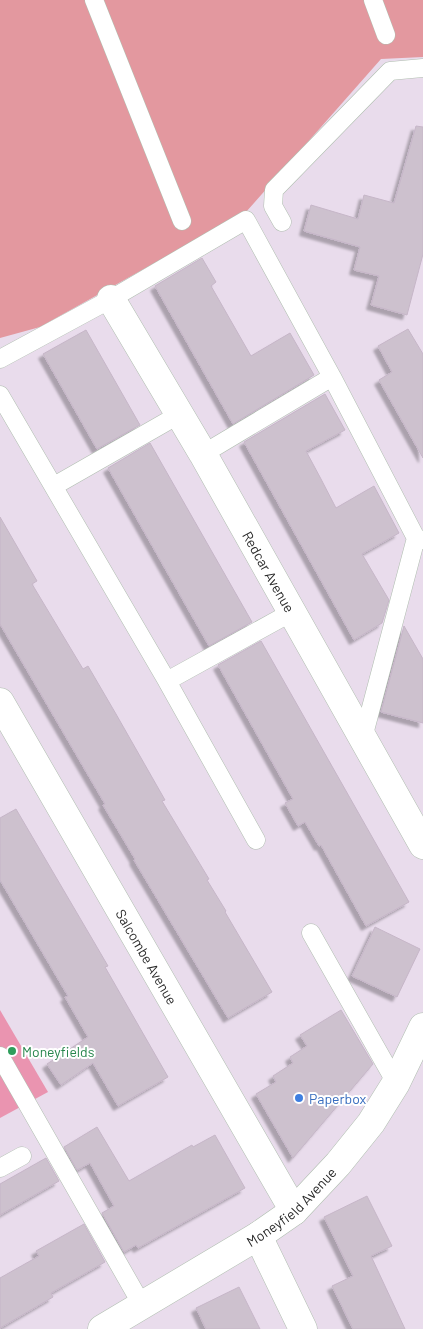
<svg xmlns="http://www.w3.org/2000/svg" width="423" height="1329" viewBox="0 0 423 1329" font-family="Barlow,sans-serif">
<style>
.green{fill:#e3989f}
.pitch{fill:#ea94b0}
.building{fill:#cdc1ce;stroke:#c6b6c8;filter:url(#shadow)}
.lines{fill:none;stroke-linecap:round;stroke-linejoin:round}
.service-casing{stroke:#b0beb0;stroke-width:19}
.minor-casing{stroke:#b0beb0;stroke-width:29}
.service{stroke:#fff;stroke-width:18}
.minor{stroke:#fff;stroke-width:28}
.leisure-dot{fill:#2e9e5b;stroke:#fff;stroke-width:2}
.shop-dot{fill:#3f7fe0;stroke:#fff;stroke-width:2}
.labels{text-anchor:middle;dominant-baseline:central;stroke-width:4;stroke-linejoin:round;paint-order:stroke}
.street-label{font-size:14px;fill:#2a2a2a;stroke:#fff}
.leisure-label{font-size:14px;fill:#27864d;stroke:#fff;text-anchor:start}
.shop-label{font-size:14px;fill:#366cbe;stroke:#fff;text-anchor:start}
</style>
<defs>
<filter id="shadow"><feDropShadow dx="-4.5" dy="4.5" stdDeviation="1" flood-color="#0004"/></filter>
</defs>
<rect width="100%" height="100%" fill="#e9dcec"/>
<path class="green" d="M0,0H423V57L381,59L246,212L40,327L0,338Z"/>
<path class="pitch" d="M0,1010L48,1092L0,1118Z"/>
<path class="building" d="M416,126L423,127V254L407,315L371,305L379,276L354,270L360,247L304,231L311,205L358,219L364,195L394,203Z
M202,258L216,282L211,286L251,356L290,333L314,375L233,424L155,286Z
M408,329L423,354V458L379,380L392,372L378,346Z
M86,330L140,425L97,449L43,354Z
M325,394L345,430L306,451L321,479L336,508L374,486L399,533L362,554L389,600L382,623L354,640L244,442Z
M150,443L252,622L209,646L108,468Z
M0,517L37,581L32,584L83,669L88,666L116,714L165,800L162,801L209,879L207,880L226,911L225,912L272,992L228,1018L134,860L135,859L103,805L105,804L0,624Z
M404,626L423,659V723L381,712Z
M261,641L409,902L366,926L321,845L319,846L305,822L298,826L285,803L293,799L218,665Z
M16,809L94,942L108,966L105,967L168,1077L118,1106L93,1063L61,1085L47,1064L88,1037L65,997L68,996L0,880V818Z
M375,927L420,949L397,997L352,976Z
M341,1010L373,1064L293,1158L256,1094L276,1082L273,1076L293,1063L290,1057L307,1046L300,1035Z
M97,1127L129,1181L192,1145L193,1147L215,1135L245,1188L138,1248L136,1245L124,1252L102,1213L114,1206L90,1163L77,1170L64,1147Z
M46,1158L59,1181L0,1215V1184Z
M367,1196L392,1246L371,1256L405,1329H353L332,1286L353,1276L324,1217Z
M84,1224L105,1262L51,1293L53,1297L0,1328V1278L39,1256L36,1251Z
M239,1287L260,1329H206L196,1308Z"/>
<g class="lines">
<g class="service-casing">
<path id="service" d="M94,0L182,221
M373,0L386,35
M282,222L273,206L274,190L390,71L423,68
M0,359L111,299L246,220L332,377L203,454
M332,377L416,538
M0,395L167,681L292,612
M54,486L180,414
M167,681L256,840
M363,738L416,538L423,540
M311,933L396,1083
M0,1056L142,1305
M0,1168L22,1156"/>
</g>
<g class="minor-casing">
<g id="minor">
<path id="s1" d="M111,299L203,454L423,845"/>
<path id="s2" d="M0,702L294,1211"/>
<path d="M258,1236L303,1329"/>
<path id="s3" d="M102,1329L258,1236L294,1211L338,1164L371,1123L396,1083L423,1027"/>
</g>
</g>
<use href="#service" class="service"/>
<use href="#minor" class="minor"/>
</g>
<circle class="leisure-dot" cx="12" cy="1051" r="5"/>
<circle class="shop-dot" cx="299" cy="1098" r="5"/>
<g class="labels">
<g class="street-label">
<text stroke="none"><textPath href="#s1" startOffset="315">Redcar Avenue</textPath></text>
<text stroke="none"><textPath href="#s2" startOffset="294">Salcombe Avenue</textPath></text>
<text stroke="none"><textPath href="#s3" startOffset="226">Moneyfield Avenue</textPath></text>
</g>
<g class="leisure-label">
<text x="22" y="1051">Moneyfields</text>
</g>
<g class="shop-label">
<text x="309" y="1098">Paperbox</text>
</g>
</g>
</svg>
